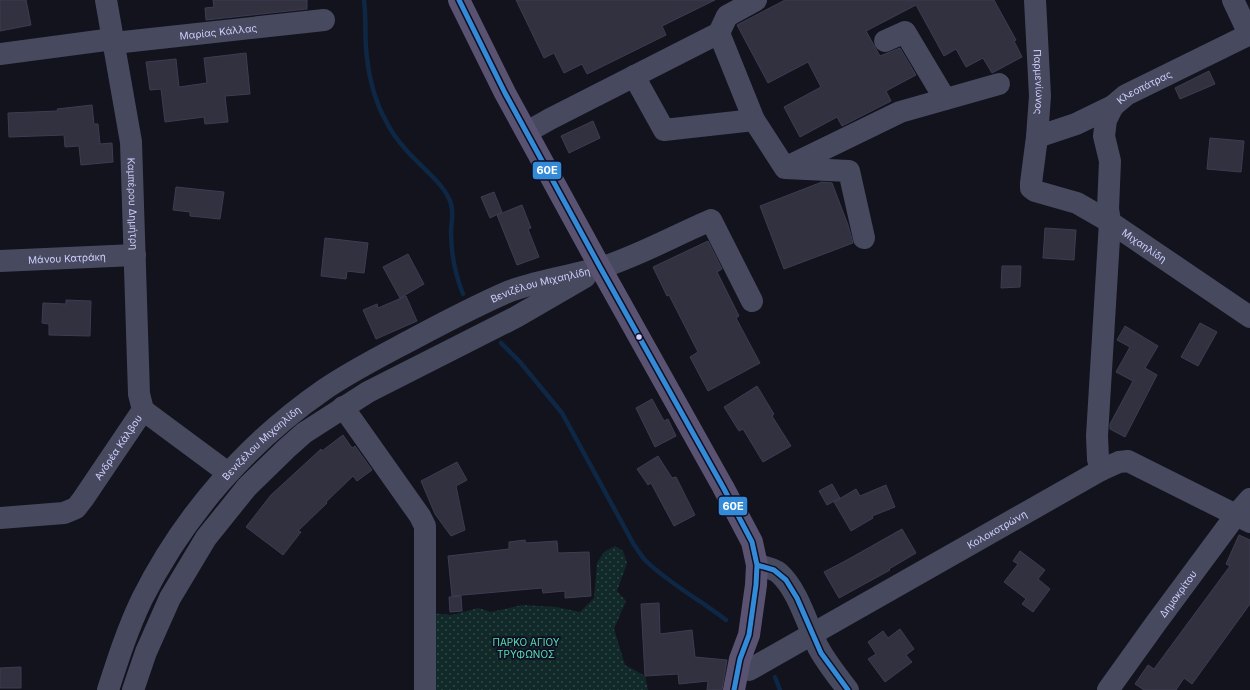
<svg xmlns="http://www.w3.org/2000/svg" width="1250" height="690" viewBox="0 0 1250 690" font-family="Inter,sans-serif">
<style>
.park{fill:url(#park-dots)}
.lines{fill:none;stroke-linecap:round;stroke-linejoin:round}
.stream{stroke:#0d2744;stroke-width:4.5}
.building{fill:#313140;stroke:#3e3c52}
.minor{stroke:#47495f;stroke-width:22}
.major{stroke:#5a5271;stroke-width:22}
.bus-1-casing{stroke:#0f0e23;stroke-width:8}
.bus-1{stroke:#338bd7;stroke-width:5}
.bus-dot{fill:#d0cfff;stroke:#0f0e23;stroke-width:1.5}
.labels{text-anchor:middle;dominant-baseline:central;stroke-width:3.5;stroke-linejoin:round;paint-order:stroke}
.street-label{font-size:10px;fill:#d0cfff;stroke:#0f0e23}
.park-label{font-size:10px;fill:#5ae0b1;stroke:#0f0e23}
.line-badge{stroke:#0f0e23;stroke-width:1.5}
.badge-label{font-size:11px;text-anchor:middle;font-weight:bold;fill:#fff}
</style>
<defs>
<pattern id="park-dots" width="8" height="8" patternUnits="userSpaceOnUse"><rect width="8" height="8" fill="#112928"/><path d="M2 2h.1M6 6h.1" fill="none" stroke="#334748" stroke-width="1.8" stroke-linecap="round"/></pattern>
</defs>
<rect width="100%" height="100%" fill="#13131e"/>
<path class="park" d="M615,546L623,551L627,563L617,591L626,601L614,629L625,665L645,676L648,690H429L430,613L452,615L478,608L491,612L522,605L556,607L580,612L594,598L597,563L604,552Z"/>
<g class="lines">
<path class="stream" d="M364,0C366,16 365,32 366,48C368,73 374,100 386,121C391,132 399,142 407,151C420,166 446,185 451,204C454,213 451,223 451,232C451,253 455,274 463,294
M501,343L520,362L562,413L633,543C637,549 641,556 646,561C670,584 700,600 726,620
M775,677L780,690"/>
</g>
<path class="building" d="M0,0H26L31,25L0,31Z
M213,0H307V9L206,20L205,8L214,7Z
M516,0H715L662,26L666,35L587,74L582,64L564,73L554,53L544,58Z
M785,0H994L1016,40L1014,41L1022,57L992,73L983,58L966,67L956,49L944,56L916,5L866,31L880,56L900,48L916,75L886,91L891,101L842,126L837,117L800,137L784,107L821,87L808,62L768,83L737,25Z
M246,53L250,94L225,96L228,122L205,124L204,117L165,122L161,89L150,90L146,62L176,59L179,87L207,83L204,58Z
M1209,71L1215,84L1180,99L1175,88Z
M92,105L94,124H98L100,144L112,143L113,162L81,165L79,146L65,147L64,135L9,137L8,113L58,111L57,109Z
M593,121L600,138L569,153L561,136Z
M1210,138L1244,141L1241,172L1207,169Z
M822,182L832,183L848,225L853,243L784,269L760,206Z
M176,187L224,192L220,219L190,216V212L173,210Z
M494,192L502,212L490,218L481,197Z
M522,205L531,228L528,229L539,257L517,265L497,215Z
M1045,228L1076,230L1074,260L1043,258Z
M325,238L368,243L364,273L347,271L346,279L321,276Z
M708,241L722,269L717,272L739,316L736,318L760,363L708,391L690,357L698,352L669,295L667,296L653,267Z
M408,254L424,284L400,298L383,267Z
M1002,266H1021L1020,287L1001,288Z
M406,296L417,321L376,339L363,310L377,304L378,308Z
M66,300L91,301L90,336L49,335V324L42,323L43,303L66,304Z
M1200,323L1217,332L1198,366L1181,357Z
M1125,326L1158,346L1145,368L1157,375L1125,437L1110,429V424L1133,381L1116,372L1130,347L1117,340Z
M757,386L774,414L772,416L791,446L763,462L743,429L739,431L724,407Z
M652,399L664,421L668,419L676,436L655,447L636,408Z
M343,435L352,448L355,446L372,470L357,481L353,476L326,502L327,503L298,531L301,532L283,555L246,527L271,495L321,449L322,451Z
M658,456L672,478L676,477L695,515L674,526L651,483L648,485L637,469Z
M457,462L467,480L456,486L465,530L451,536L435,514L421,481Z
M832,484L840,498L827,505L819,491Z
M886,485L895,507L872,516L873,518L851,531L834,502L856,489L860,496Z
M902,529L916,553L889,569L890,570L839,598L824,572L847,560Z
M1239,535L1250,540V604L1192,684L1184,678L1176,690H1144L1135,684L1148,665L1154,669L1230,566L1226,564Z
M525,540L526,543L557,541L558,553L589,552L591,596L565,598V591L543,593L542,588L452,596L448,556L509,549V542Z
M1020,551L1045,570L1038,579L1050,589L1033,612L1022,604L1026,599L1004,582L1018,564L1013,561Z
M461,596L462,611L450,612L449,597Z
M659,603L660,634L692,630L695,657L727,660L722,690H707L708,681L679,684L678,674L645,676L641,604Z
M900,629L914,649L906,655L912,662L885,682L868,659L876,654L868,642L883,631L888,638Z
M21,667V688H0V668Z"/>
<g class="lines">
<g class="minor">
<path id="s1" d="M106,0L131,142L139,394L143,410"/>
<path id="s2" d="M1035,0L1040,96L1037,137L1031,183V188L1035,191L1077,203L1110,222L1250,317"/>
<path d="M1233,0L1249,34"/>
<path d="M719,33L754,120L785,168L849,171L864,238"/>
<path d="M885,41L905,32L945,99"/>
<path id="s3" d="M114,43L324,20"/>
<path d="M0,54L113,39"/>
<path d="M634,76L664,130L754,120"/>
<path d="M527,132L550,119L719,33L727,16L756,0"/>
<path id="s4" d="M1037,137L1076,124L1113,106L1126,95L1250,34"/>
<path d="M787,167L900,112L999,84"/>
<path id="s5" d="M0,261L135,255"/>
<path d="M343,407L420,516L425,526V690"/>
<path d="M1101,470L1098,459L1097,436L1110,222L1108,209L1110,161L1104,136L1106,120L1113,106"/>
<path id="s6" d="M0,518L64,513L76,508L83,499L143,410L228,473"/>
<path d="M757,565C765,567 773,568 779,573C798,590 807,624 818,647C826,662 837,676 848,690"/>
<path id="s7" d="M749,670L1101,470L1119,462L1128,461L1250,522"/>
<path id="s8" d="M108,690C118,659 128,628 142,599C184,515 248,442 325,389C353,370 383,355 413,339C445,322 477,305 510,291C539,280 570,276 600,268C636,257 676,235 711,220L752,301"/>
<path d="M133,690L146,652L170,598L206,538L247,487L286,449L304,433L368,392L516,317L585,277"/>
<path id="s9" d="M1108,690L1156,623L1236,515L1250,499"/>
</g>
<path class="major" d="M459,0L505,93L600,267L723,487L752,542L757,565L756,585L749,635L740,659L734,690"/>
<g class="bus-1-casing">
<path id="bus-1" d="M459,0L505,93L600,267L723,487L752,542L757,565L756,585L749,635L740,659L734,690
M757,565L774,570L786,580L797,598L821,653L848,690"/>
</g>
<use href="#bus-1" class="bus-1"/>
</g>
<circle class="bus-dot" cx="639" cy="337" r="3.5"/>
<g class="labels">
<g class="street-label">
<text stroke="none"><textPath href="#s3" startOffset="105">Μαρίας Κάλλας</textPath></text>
<text stroke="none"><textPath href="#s2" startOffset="82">Παρμενίωνος</textPath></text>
<text stroke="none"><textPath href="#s4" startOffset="119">Κλεοπάτρας</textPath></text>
<text stroke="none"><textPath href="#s1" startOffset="206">Καμπέρου Δημήτρη</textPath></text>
<text stroke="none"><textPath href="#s2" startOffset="317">Μιχαηλίδη</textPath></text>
<text stroke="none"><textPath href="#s5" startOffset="67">Μάνου Κατράκη</textPath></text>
<text stroke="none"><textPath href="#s8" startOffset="619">Βενιζέλου Μιχαηλίδη</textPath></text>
<text stroke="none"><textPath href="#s8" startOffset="295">Βενιζέλου Μιχαηλίδη</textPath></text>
<text stroke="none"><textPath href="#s6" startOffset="151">Ανδρέα Κάλβου</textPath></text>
<text stroke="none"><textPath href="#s7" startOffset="285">Κολοκοτρώνη</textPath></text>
<text stroke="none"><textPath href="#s9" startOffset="119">Δημοκρίτου</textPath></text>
</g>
<g class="park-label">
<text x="526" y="642">ΠΑΡΚΟ ΑΓΙΟΥ<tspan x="526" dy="12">ΤΡΥΦΩΝΟΣ</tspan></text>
</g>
</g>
<g class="line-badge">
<rect x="532" y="161" width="30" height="19" rx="4" fill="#338bd7"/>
<rect x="718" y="496" width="30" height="20" rx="4" fill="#338bd7"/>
</g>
<g class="badge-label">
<text x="547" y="174">60Ε</text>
<text x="733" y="510">60Ε</text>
</g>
</svg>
